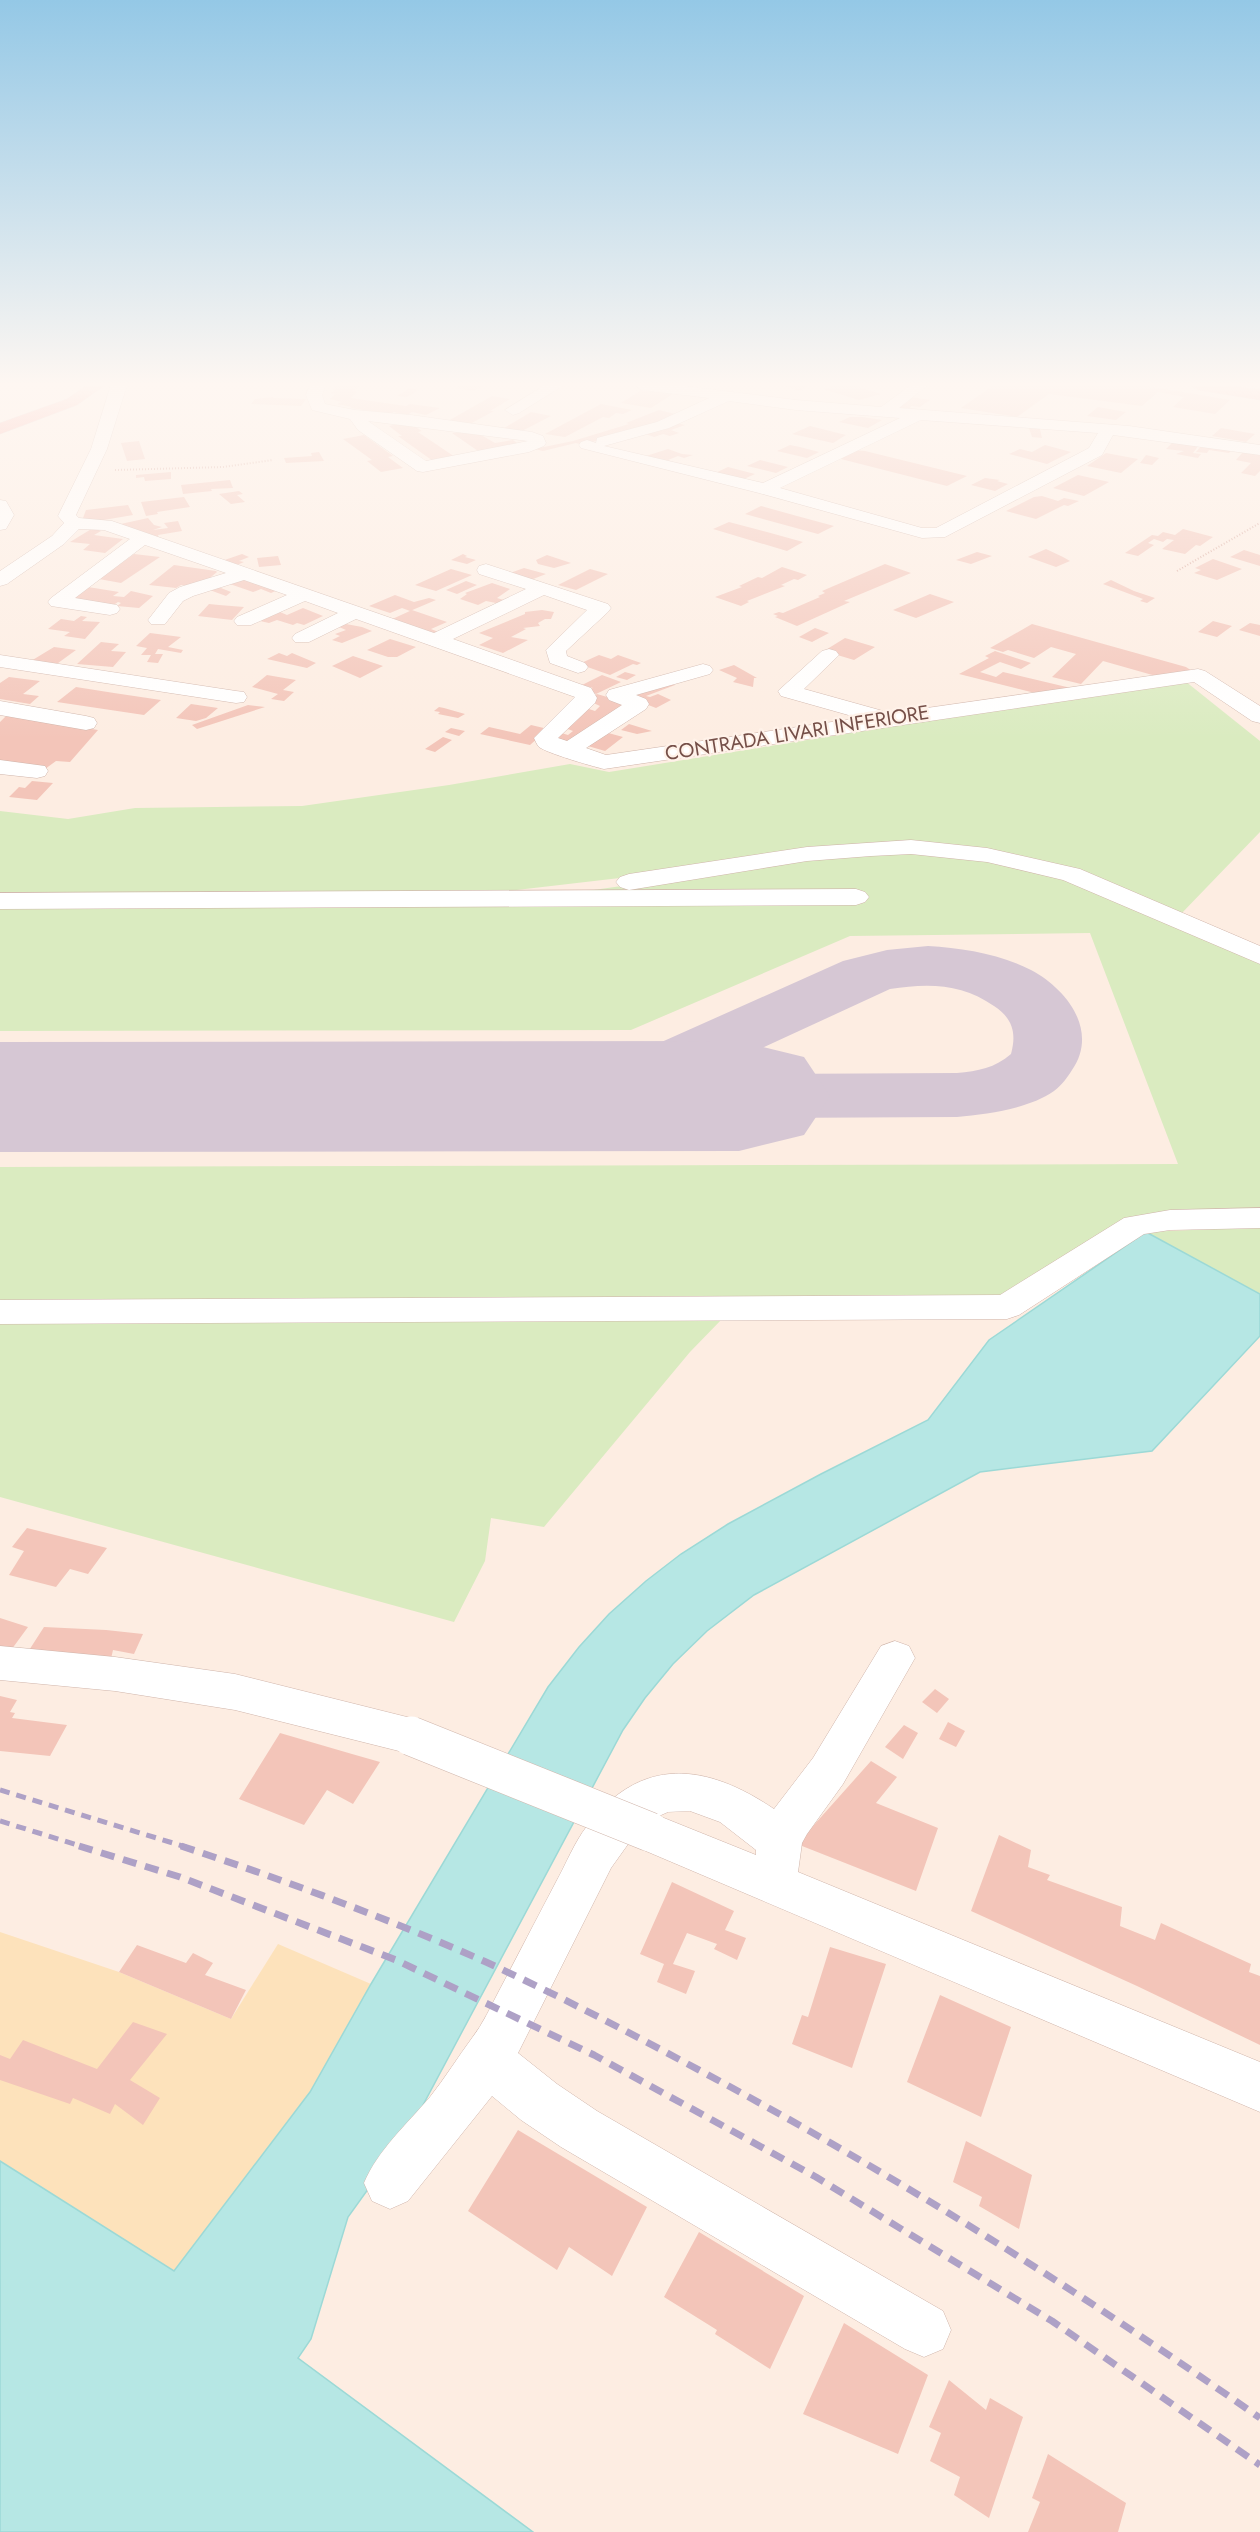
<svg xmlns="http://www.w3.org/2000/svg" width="1260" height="2532" viewBox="0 0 1260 2532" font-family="Jost,sans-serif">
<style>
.green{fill:#daebc0}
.sand{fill:#fde2bb}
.water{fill:#b6e7e4;stroke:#9cd9d6;stroke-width:1.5}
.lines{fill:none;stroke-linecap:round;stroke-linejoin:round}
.taxiway{fill:#d6c7d4;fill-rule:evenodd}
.runway{fill:#d6c7d4;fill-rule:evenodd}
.building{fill:#f3c5b9}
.minor-casing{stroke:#d0b5ab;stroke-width:1}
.highway-casing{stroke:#d8cecc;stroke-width:1}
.path{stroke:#d8a89c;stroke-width:2;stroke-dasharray:1 2;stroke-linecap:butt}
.minor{fill:#fff;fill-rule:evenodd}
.highway{fill:#f99d97;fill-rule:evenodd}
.rail-far1{stroke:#aea1c6;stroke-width:5;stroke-dasharray:10 7;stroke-linecap:butt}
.rail{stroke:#aea1c6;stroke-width:7;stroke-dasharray:14 9;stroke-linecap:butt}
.minor-bridge-casing{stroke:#d0b5ab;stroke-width:40;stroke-linecap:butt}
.minor-bridge{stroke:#fff;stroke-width:39}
.labels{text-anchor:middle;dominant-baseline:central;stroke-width:4.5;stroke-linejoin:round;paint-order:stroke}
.far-street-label{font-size:20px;fill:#754f48;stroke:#fff2e9}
</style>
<rect width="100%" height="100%" fill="#fdede2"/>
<path class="green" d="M1185,681L1260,741V832L1180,915L1127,889L1074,871L913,844L465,896L0,898V811L68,819L135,808L302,806L449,785L570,764L609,772L981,712Z
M870,851L986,858L1069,877L1260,959V1213L1168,1214L1003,1297L0,1302V1167L1178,1164L1090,933L850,936L631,1030L0,1031V906L572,893Z
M1260,1227V1294L1146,1232Z
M723,1318L690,1352L544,1527L491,1518L485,1561L454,1622L0,1497V1322Z"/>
<path class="sand" d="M0,1932L119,1972L231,2019L278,1944L371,1984L310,2092L170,2277L0,2162Z"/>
<path class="water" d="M1146,1232L1260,1294V1336L1152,1451L980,1472L754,1595L707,1631L673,1664L645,1698L623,1730L407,2135L348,2217L311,2339L298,2358L533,2532H0V2161L174,2271L310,2092L371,1984L548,1687L579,1647L609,1614L646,1581L681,1554L728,1524L821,1474L928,1420L989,1340Z"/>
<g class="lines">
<path class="taxiway" d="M928,946C963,948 999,954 1031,970C1067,989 1099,1031 1072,1070C1067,1078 1062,1085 1054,1091C1028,1109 988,1114 957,1117L739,1118L713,1111L703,1096L713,1081L739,1074L957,1073C978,1071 995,1068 1011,1054C1017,1032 1012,1018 994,1006C962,983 927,983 890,989L669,1091L598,1112L550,1118L524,1111L514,1096L524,1081C556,1073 588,1070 619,1061L843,961L887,950Z"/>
<path class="runway" d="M739,1041L804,1057L830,1096L804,1135L739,1151L0,1152V1042Z"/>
</g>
<path class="building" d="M338,385H362L353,391L357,392L351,398L406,406L410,404L440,408L426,415L412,412L407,415L394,412L390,414L350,408L352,407L337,404L342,402L330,399L335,394L330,393L335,390L332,389Z
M460,385H484L474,391L455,388Z
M782,385H808L799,391Z
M837,385H853L881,394L859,400L823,389Z
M994,385H1141L1230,400L1215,414L1173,407L1184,397L1158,392L1142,406L1049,394L1017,417L961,408Z
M410,388L419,390L407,397L397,396Z
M643,389L673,394L651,408L621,403Z
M492,396L510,399L490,411H494L468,425L448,421Z
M274,397L273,398L306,399L301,406L251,404L255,399Z
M911,397L930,400L920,407L911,406L910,408L918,409L914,413L895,411L899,405Z
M601,404L632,410L623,414L616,413L609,418L603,417L565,437L545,434Z
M1098,407L1126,412L1116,420L1087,416Z
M659,410L679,415L583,445L576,443L543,451L534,449L573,441L629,424L626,423Z
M531,412L551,416L518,433L501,430Z
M850,417H863L882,420L868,428L839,422Z
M408,422L422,431L418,432L455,457L433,461L398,436H402L389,426Z
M673,422L685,425L671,430L679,433L670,436L663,434L654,437L643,433Z
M810,426L846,435L833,443L792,434Z
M1029,428L1040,429L1042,438L1032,437Z
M1221,428L1255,434L1246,442L1212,436Z
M476,432L495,443L513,440L521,446L481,453L452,433Z
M364,435L393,456L388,457L403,468L381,472L367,461L372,460L343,439Z
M139,441L145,459L127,461L121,443Z
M1174,441L1199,445L1193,453L1201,454L1198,458L1176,454L1184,451L1166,449Z
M1203,444L1233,448L1229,453L1209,450L1207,453L1196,452Z
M790,445L800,447L819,452L807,458L777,451Z
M1045,445L1071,452L1047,464L1009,454L1020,449L1032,452Z
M668,449L682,454L693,455L684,458L678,456L668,460L673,462L646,456Z
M853,450L865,451L967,476L947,486L837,458Z
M319,452L324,461L286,463L284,458L312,456L311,453Z
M1243,452L1260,455V471L1255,476L1241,473L1251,463L1236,460Z
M1106,453L1138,459L1121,473L1087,466Z
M1146,455L1159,458L1152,465L1140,463Z
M760,460L788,467L776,473L747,466Z
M728,467L755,474L744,479L749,480L713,474Z
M171,472V479L145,481L144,477L136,478V475Z
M1078,475L1109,482L1084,496L1053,488Z
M985,478L1000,480L997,481L1008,484L995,491L971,485Z
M230,480L233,488L211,489L212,491L183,494L181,485Z
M239,491L243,494L237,495L245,502L231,504L219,494Z
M1042,496L1058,501L1064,498L1079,501L1068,506L1064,505L1036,519L1006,511L1034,497Z
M184,497L190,507L157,512L158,514L146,516L141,502Z
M128,505L133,515L86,523L83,518L86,510Z
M761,506L797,516L834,526L818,534L745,514Z
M148,518L154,525L162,527L153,530L168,528L164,523L178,521L182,531L158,535L159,539L116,525Z
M729,522L767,532L803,542L787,551L713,529Z
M93,528L101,531L94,535L123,539L105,553L83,550L90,544L70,542Z
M1183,529L1213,537L1200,546L1196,545L1185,554L1162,549L1174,540L1167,539L1163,542L1154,539L1148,543L1154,545L1138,556L1125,553L1152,535L1158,536L1163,532L1175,535Z
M1046,549L1063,557L1070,561L1056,567L1028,557Z
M1244,550L1260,555V566L1230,557Z
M977,552L992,556L971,564L956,560Z
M134,554L160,557L121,583L99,579Z
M242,554L249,557L239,561L244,562L230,568L216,563Z
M463,554L467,556L465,557L476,560L467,564L451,560Z
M547,555L571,563L554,568L538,564L536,560Z
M278,556L281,565L259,567L257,558Z
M1213,559L1242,569L1217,580L1194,573L1201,570L1195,568Z
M885,564L911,573L844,601L850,602L797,626L775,617L778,616L773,614L779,612L783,613L820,597L818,596L825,593L822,591Z
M174,565L216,571L217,572L211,577L220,578L199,587L181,585L176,588L149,585Z
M782,567L807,575L798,580L794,579L781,585L785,586L747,601L749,602L741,606L715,597L742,587L739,586L758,577L762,578Z
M524,568L546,574L528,581L510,573Z
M451,569L472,575L436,591L415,585Z
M590,569L608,574L576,590L558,585Z
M243,577L278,590L271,593L261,589L253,592L227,583Z
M1111,580L1134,591L1155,598L1147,603L1140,601L1143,599L1103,584Z
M466,581L477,585L457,594L446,590Z
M492,583L510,589L497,598L507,601L501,604L486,601L478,605L460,599L467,594L465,593Z
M216,586L231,592L226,596L207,589Z
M88,587L119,592L113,596L124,597L131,591L153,596L139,608L117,606L121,603L118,602L112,606L70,601Z
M930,594L954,602L916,618L893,610Z
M395,595L414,602L429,598L436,600L410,611L402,608L390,613L369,606Z
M209,604L219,605L244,607L232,620L198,616Z
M303,608L323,616L304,625L297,623L293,625L277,620L269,623L260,621L280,612L287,615Z
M412,610L447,622L431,629L441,633L434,636L388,621Z
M542,610L554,612L551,619H545L538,623L540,626L523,628L526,629L511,637L528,640L503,653L479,645L493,638L479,633L525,614V612Z
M81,616L87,617L82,621L100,622L85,639L64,636L70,632L48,629L61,619L74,621Z
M1213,621L1232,626L1217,637L1198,632Z
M1250,623L1260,625V636L1239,630Z
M346,624L362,627L372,631L342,643L332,640L340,636L335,634L346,630L339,627Z
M1032,624L1186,667L1192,671L1156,676L1103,661L1081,684L1052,677L1076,654L1051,647L1034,658L1008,650L1003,652L990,648Z
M815,628L829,633L812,642L799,637Z
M150,633L181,637L168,647L183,650L181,653L158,649L155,654H163L158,663L147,662L151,655H141L147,648L136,646Z
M845,638L875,647L854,660L824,651Z
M390,639L416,647L397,657H388L367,650Z
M101,642L119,644L111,651L126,652L113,667L77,664Z
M54,647L76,650L54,666L26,664Z
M995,651L1031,663L1021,669L1000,662L980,672L996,677L1003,672L1075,689L1039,694L959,674L989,658L985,656Z
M279,653L287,656L292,653L316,663L307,668L267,659Z
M599,655L611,659L618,655L641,663L637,665L633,664L610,675L579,664Z
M353,656L383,666L360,678L332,666Z
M734,665L757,678H754L753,687L733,682L737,678L719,670Z
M625,672L636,675L627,680L616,677Z
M267,675L296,680L283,690L294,692L284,701L271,699L278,694L252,687Z
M602,675L621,682L596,694L587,690L593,688L582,685Z
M9,677L40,681L23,694L39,696L30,704L0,699V683Z
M666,681L675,685L646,696L650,697L658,694L671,700L656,708L623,695Z
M76,687L114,693L161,700L144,715L57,702Z
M597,694L631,704L567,745L554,741L558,732L568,735L573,731L565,728L575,722L569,720L586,708L595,711L600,706L587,700Z
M191,704L218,708L206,718L196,721L176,718Z
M248,705L265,707L197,729L192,725Z
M439,707L444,708L465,714L458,718L438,714L440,712L434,711Z
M7,715L98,730L70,762L56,761L45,769L0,765V722Z
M629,724L652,731L637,734L621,730Z
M531,725L548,729L530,745L480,734L489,727L520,734Z
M451,728L465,731L459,736L445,732Z
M601,731L623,737L605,751L581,744Z
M443,737L452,740L435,752L425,749Z
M32,781L53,783L37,800L9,797L19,787L25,788Z
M27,1528L107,1548L88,1574L70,1569L56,1587L9,1575L24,1551L12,1547Z
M0,1618L28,1627L6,1657L0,1656Z
M44,1627L106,1630L143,1634L134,1654L113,1650L110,1663L24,1658Z
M935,1689L949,1699L937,1713L922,1702Z
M0,1696L17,1700L10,1712L15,1713L12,1718L67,1725L50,1756L0,1751Z
M948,1722L965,1731L956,1747L939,1739Z
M904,1725L918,1733L903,1759L885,1747Z
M280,1733L352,1754L380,1762L353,1804L327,1790L304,1825L239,1799Z
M871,1761L897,1777L876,1803L938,1828L916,1891L797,1844Z
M999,1835L1031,1850L1028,1867L1050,1875L1047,1880L1122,1907L1120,1926L1155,1940L1161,1923L1251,1964L1249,1972L1260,1976V2045L1137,1986L971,1911Z
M672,1882L734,1911L725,1930L746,1938L737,1960L714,1949L717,1944L687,1933L673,1964L695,1971L686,1994L657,1982L664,1964L640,1954Z
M137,1945L186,1963L193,1953L213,1963L205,1975L246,1990L231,2019L119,1972Z
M830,1947L886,1964L852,2068L792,2044L802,2015L808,2017Z
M940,1995L1011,2027L981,2117L907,2082Z
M133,2022L167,2034L130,2080L160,2098L143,2125L115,2104L110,2114L73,2098L70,2104L0,2080V2055L10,2059L23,2040L97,2069Z
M518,2130L647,2207L612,2276L569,2247L557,2270L468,2211Z
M966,2141L1032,2175L1019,2229L979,2206L982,2197L953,2182Z
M699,2232L804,2296L770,2369L715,2334L717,2330L664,2297Z
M844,2323L928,2375L898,2454L803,2414Z
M949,2380L986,2410L990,2398L1023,2417L989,2518L954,2495L960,2477L930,2461L941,2433L929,2427Z
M1048,2454L1126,2503L1118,2532H1028L1040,2502L1032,2498Z"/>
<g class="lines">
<g class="minor-casing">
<path id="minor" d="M111,385H127L107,449L76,515L79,518L112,521L434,633L526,589L479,574L477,570L479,566L486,564L608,604L611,608L608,612L566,651L567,656L585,663L588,667L585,671L578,673L550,663L546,650L587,610L544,595L453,639L591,688L597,698L595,703L558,738L567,741L622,705L609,700L606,695L609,690L703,664L710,666L713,670L710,674L636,695L646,699L649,704L646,709L586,748L606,755L859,718L781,696L778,691L822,651L829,649L836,651L839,655L804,689L883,711L885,714L1198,669L1205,671L1260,706V723L1252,721L1194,682L604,769C591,766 547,753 539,747C537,745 535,740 534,738L575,697L356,619L309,642H295L292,638L295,634L338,613L305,601L251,625H237L234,621L237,617L287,595L244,580L193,596L183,601L165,624H151L148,620L169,593L180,587L226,573L145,545L75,598L117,605L120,609L117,613L110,615L51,606L48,602L51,598L130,539L104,530L79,529L64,544L7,584L0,586V571L52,536L64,523L58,516L91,449Z
M310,385H326L322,395L325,404L355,410L411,415L532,432L543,436L546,443L544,446L529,452L423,472L417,471L358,430L350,419L312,410L306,395ZM368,421L528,441L426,461Z
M545,385H564L519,413L513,415L505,410Z
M634,385H676L796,400L881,407L911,385H928L899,408L1129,426L1260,445V455L1113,435L1102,455L945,537L922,538L759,493L581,448L579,445L581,442L587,440L596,443L597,438L657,422L709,398L642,390ZM729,401L796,410L900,418L763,483L604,446L669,428ZM921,420L1098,433L1089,448L936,528H922L780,488Z
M0,500L6,501L14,515L6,529L0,530Z
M0,655L236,691L244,692L247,697L244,702L236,703L0,667Z
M0,701L86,716L94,718L97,723L94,728L86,730L0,715Z
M0,760L45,766L48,771L45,776L37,778L0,774Z
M911,840L987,848L1080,869L1260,946V964L1063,880L987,862L911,854L871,856L807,861L629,890L620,887L616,882L620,877L629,874L807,847Z
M856,889L865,892L869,897L865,902L856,905L0,909V893Z
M1260,1208V1228L1170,1230L1144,1234L1019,1315L1007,1319L0,1324V1300L1000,1295L1124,1218L1170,1210Z
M895,1641L909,1646L915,1658L843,1784L807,1834L802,1843L798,1872L1260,2062V2112L634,1846L631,1840L611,1868L518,2053L557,2084L597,2111L943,2311L951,2330L943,2349L924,2357L905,2349L561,2147L521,2120L492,2096L408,2201L390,2209L372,2201L364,2183C378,2150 407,2124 430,2097C445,2078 458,2057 472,2038C483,2024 491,2006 499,1991C518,1955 537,1918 556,1882C566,1864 574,1843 587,1826C641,1755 706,1763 774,1809L813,1758L881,1646ZM690,1811L720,1822L756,1850V1855L659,1816L668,1812Z
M0,1646L115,1657L235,1674L411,1718L426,1723L432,1736L426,1749L411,1754L235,1710L115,1691L0,1680Z"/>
</g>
<g class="highway-casing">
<path id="highway" d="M87,385H105L77,405L0,434V423L67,399Z
M1190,385H1226L1260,390V400L1198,390Z"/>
</g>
<path class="path" d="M115,470L223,467L273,460
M1177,571L1260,523"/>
<use href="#minor" class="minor"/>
<use href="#highway" class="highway"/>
<path class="rail-far1" d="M0,1790L186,1847
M0,1821L84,1847"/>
<path class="rail" d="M79,1846L180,1877L396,1960L594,2055L816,2177L1052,2321L1260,2465
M181,1846C284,1880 387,1918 486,1962C553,1993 619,2027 684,2062C884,2168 1075,2288 1260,2418"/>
<g class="minor-bridge-casing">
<path id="minor-bridge" d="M411,1736L650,1832"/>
</g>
<use href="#minor-bridge" class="minor-bridge"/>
</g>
<linearGradient id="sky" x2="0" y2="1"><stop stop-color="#94c8e6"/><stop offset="0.52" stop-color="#fef7f2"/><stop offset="1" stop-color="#fef7f2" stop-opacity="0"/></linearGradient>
<rect width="1260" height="739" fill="url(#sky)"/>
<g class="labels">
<g class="far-street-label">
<text transform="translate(797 733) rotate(-9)">CONTRADA LIVARI INFERIORE</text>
</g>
</g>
</svg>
